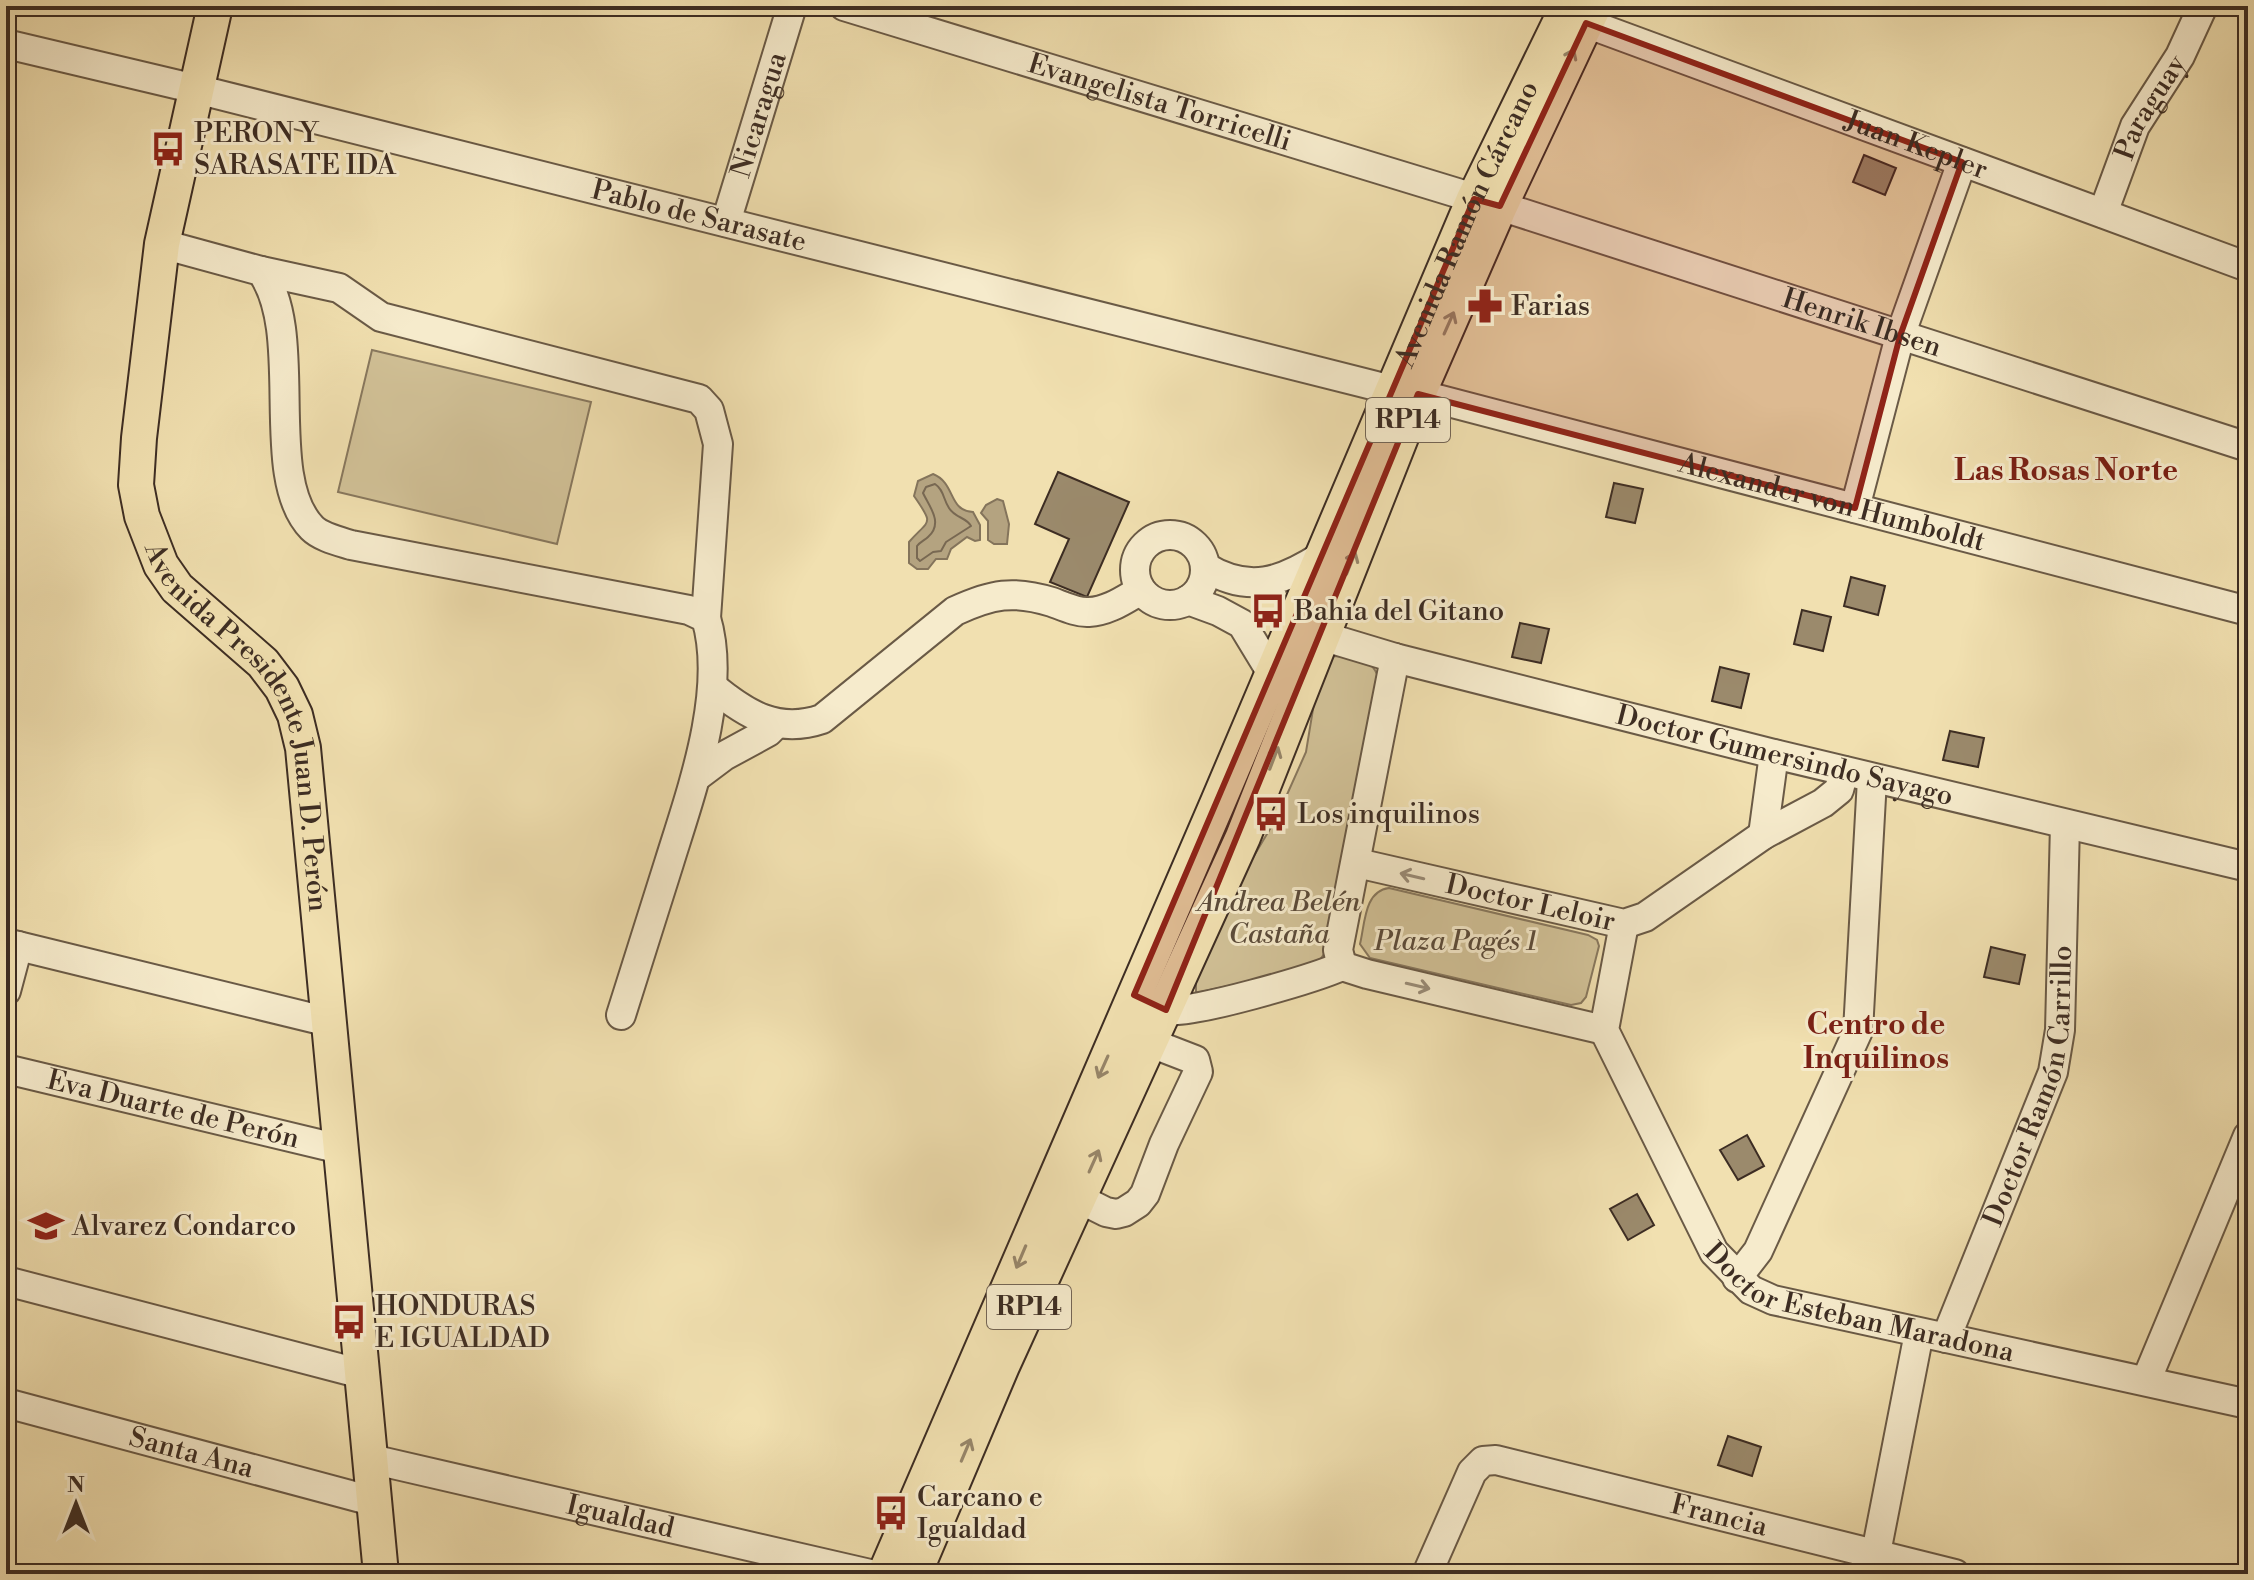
<svg xmlns="http://www.w3.org/2000/svg" width="2254" height="1580" viewBox="0 0 2254 1580" font-family="'Libre Bodoni',serif">
<style>
.green{fill:#d2c298;stroke:#88785e;stroke-width:2}
.water{fill:#b4a380;stroke:#84745b;stroke-width:2}
.lines{fill:none;stroke-linecap:round;stroke-linejoin:round}
.shore{stroke:#786852;stroke-width:2}
.building{fill:#9b8a6c;stroke:#3d2d23;stroke-width:2}
.minor-casing{stroke:#6a5a46;stroke-width:32}
.major-casing{stroke:#3d2d23;stroke-width:38}
.minor{stroke:#f6ebcc;stroke-width:28}
.major{stroke:#f1e0b0;stroke-width:34}
.oneway{stroke:#97866a}
.oneway2{stroke:#9a8c78}
.marked{fill:#8f2418;fill-opacity:0.2;stroke:#8f2418;stroke-width:6;stroke-linejoin:round}
.labels{text-anchor:middle;dominant-baseline:central;stroke-width:6;stroke-linejoin:round;paint-order:stroke}
.shield{fill:#f6ebcc;stroke:#746656;stroke-width:2}
.shield-label{font-size:26px;font-weight:bold;fill:#3d2d23}
.street-label{font-size:28px;fill:#3d2d23;stroke:#f6ebcc}
.poi-label{font-size:28px;fill:#3d2d23;stroke:#f6ebcc;text-anchor:start}
.park-label{font-size:28px;font-style:italic;fill:#5b4b3a;stroke:#f6ebcc}
.neighbourhood-label{font-size:30px;font-weight:bold;fill:#7a1f14;stroke:#f6ebcc}
</style>
<rect width="100%" height="100%" fill="#f1e0b0"/>
<filter id="stains"><feTurbulence type="fractalNoise" baseFrequency=".0025" numOctaves="4"/><feColorMatrix values="0 0 0 0 .2 0 0 0 0 .09 0 0 0 0 .02 0 0 0 .5 -.17"/></filter>
<radialGradient id="worn" r=".72"><stop offset=".6" stop-color="#630" stop-opacity="0"/><stop offset="1" stop-color="#630" stop-opacity=".3"/></radialGradient>
<path class="green" d="M372,350L591,402L557,544L338,492Z
M1334,656C1359,656 1376,659 1380,685L1324,954L1315,967L1196,993V969L1239,881L1277,817L1306,752L1314,703L1323,666Z
M1389,888L1588,935L1597,940L1599,946L1586,997L1581,1003L1571,1005L1370,958L1360,944C1365,924 1364,891 1389,888Z"/>
<path class="water" d="M933,474C956,483 948,511 973,512L980,525V540L975,541L967,537L951,549L947,559H936L928,569H917L909,563V542C929,519 935,526 914,496L918,481Z
M997,499L1003,501L1009,524L1007,544H994L988,540V521L981,513L986,505Z"/>
<g class="lines">
<path class="shore" d="M935,484C944,490 943,499 949,508C955,518 966,517 971,526L946,542L941,551L933,552L920,561L917,558V546C920,542 925,540 928,537C944,523 929,506 923,493L926,487Z"/>
</g>
<path class="building" d="M1864,155L1896,168L1885,195L1853,182Z
M1058,472L1129,502L1087,597L1050,582L1069,539L1035,524Z
M1614,483L1643,489L1635,523L1606,517Z
M1851,577L1885,586L1878,615L1844,606Z
M1802,610L1831,617L1823,651L1794,644Z
M1520,623L1549,629L1541,663L1512,657Z
M1720,667L1749,674L1741,708L1712,701Z
M1950,731L1984,738L1978,767L1943,760Z
M1991,947L2025,955L2019,984L1984,977Z
M1747,1135L1764,1166L1738,1180L1720,1150Z
M1637,1194L1654,1225L1628,1240L1610,1209Z
M1728,1436L1761,1447L1752,1476L1718,1465Z"/>
<g class="lines">
<g class="minor-casing">
<g id="minor">
<path id="s1" d="M844,6L1500,206L2248,447"/>
<path id="s2" d="M1586,23L2248,267"/>
<path id="s3" d="M6,44L196,89L1392,390"/>
<path id="s4" d="M2103,213L2135,126L2180,56L2203,6"/>
<path id="s5" d="M726,222L792,6"/>
<path d="M162,244L261,271C307,333 261,476 312,528C321,537 338,541 351,545L689,610L706,618C728,691 691,792 669,863C653,914 637,964 621,1015"/>
<path d="M261,271L339,288L381,317L699,399L709,410L718,444L706,618"/>
<path id="s6" d="M1418,394L2248,611"/>
<path d="M1855,508L1900,336L1962,162"/>
<circle cx="1170" cy="570" r="35"/>
<path d="M1205,567C1249,594 1282,582 1322,556"/>
<path d="M1188,600L1218,611L1242,624L1273,675"/>
<path id="s7" d="M1322,636L1395,658L1774,754L2248,867"/>
<path d="M713,687C747,715 778,734 822,719L955,611C992,594 1013,590 1052,602C1063,606 1078,613 1089,612C1109,611 1125,599 1141,590"/>
<path d="M696,777L724,756L768,732L776,724"/>
<path d="M1763,835L1774,754"/>
<path id="s8" d="M1357,863L1624,924L1645,917L1763,835L1823,803L1839,790L1844,771"/>
<path id="s9" d="M1624,924L1604,1030L1714,1252L1751,1290L1773,1300L2248,1404"/>
<path d="M6,943L329,1022"/>
<path d="M1342,966L1338,950L1395,658"/>
<path d="M6,991L18,946"/>
<path d="M1148,1002C1153,1004 1160,1009 1165,1010C1191,1015 1315,978 1342,966L1367,974L1604,1030"/>
<path id="s10" d="M6,1069L340,1149"/>
<path d="M1078,1198L1106,1212L1116,1214L1124,1212L1138,1203L1145,1194L1164,1144L1198,1072L1195,1060L1151,1043"/>
<path d="M1737,1278L1758,1251L1858,1031L1872,779"/>
<path d="M6,1281L362,1374"/>
<path id="s11" d="M1946,1338L2053,1072L2060,1030L2065,824"/>
<path d="M2146,1381L2248,1136"/>
<path id="s12" d="M6,1403L376,1502"/>
<path id="s13" d="M371,1459L870,1574"/>
<path d="M1876,1553L1919,1333"/>
<path id="s14" d="M1427,1574L1472,1472L1483,1461L1496,1460L1955,1574"/>
</g>
</g>
<g class="major-casing">
<g id="major">
<path id="s15" d="M215,6L162,244L139,438L136,485L142,516L161,565L177,588L263,663L282,688L295,715L303,748L381,1574"/>
<path id="s16" d="M885,1574L1218,802L1474,199L1568,6"/>
<path d="M914,1574L1002,1366L1243,837L1418,394L1500,206L1594,6"/>
</g>
</g>
<use href="#minor" class="minor"/>
<use href="#major" class="major"/>
</g>
<defs><path id="oneway-shaft" d="M-6 0H5M1.5-3L5.5 0L1.5 3" fill="none" stroke-width="1.6" stroke-linecap="round" stroke-linejoin="round" transform="scale(2)"/></defs>
<g class="oneway">
<use href="#oneway-shaft" transform="translate(1569 60) rotate(-65)"/>
<use href="#oneway-shaft" transform="translate(1449 323) rotate(-66)"/>
<use href="#oneway-shaft" transform="translate(1351 563) rotate(-68)"/>
<use href="#oneway-shaft" transform="translate(1274 758) rotate(-69)"/>
<use href="#oneway-shaft" transform="translate(1103 1067) rotate(114)"/>
<use href="#oneway-shaft" transform="translate(1094 1161) rotate(-66)"/>
<use href="#oneway-shaft" transform="translate(1021 1257) rotate(113)"/>
<use href="#oneway-shaft" transform="translate(966 1450) rotate(-67)"/>
</g>
<g class="oneway2">
<use href="#oneway-shaft" transform="translate(1412 876) rotate(-167)"/>
<use href="#oneway-shaft" transform="translate(1418 986) rotate(13)"/>
</g>
<path class="marked" d="M1586,23L1962,162L1900,336L1855,508L1418,394L1166,1010L1134,995L1474,199L1500,206Z"/>
<defs>
<g id="bus-bare" transform="scale(2.76)"><path d="M-5-6H5V4H4V6H2V4H-2V6H-4V4H-5ZM-3.5-4V0h7V-4ZM-3.5 1.2v1.5H-2V1.2ZM2 1.2v1.5H3.5V1.2Z" fill="#8f2418" stroke="#f6ebcc" stroke-width="2.5" paint-order="stroke"/></g>
<g id="pharmacy-bare" transform="scale(2.76)"><path d="M-2-6h4v4h4v4h-4v4h-4v-4h-4v-4h4Z" fill="#8f2418" stroke="#f6ebcc" stroke-width="2.5" paint-order="stroke"/></g>
<g id="school-bare" transform="scale(2.76)"><path d="M0-5L7-2L0 1L-7-2ZM-4 1L0 2.5L4 1V4Q0 6-4 4Z" fill="#8f2418" stroke="#f6ebcc" stroke-width="2.5" paint-order="stroke"/></g>
</defs>
<g fill-rule="evenodd">
<use href="#bus-bare" x="168" y="149"/>
<use href="#pharmacy-bare" x="1485" y="306"/>
<use href="#bus-bare" x="1268" y="611"/>
<use href="#bus-bare" x="1271" y="814"/>
<use href="#school-bare" x="46" y="1226"/>
<use href="#bus-bare" x="349" y="1322"/>
<use href="#bus-bare" x="891" y="1513"/>
</g>
<g class="labels">
<g class="shield">
<rect x="1366" y="398" width="84" height="44" rx="6"/>
<rect x="987" y="1285" width="84" height="44" rx="6"/>
</g>
<g class="shield-label">
<text x="1408" y="420">RP14</text>
<text x="1029" y="1307">RP14</text>
</g>
<g class="street-label">
<text stroke="none"><textPath href="#s1" startOffset="330">Evangelista Torricelli</textPath></text>
<text stroke="none"><textPath href="#s4" startOffset="116">Paraguay</textPath></text>
<text stroke="none"><textPath href="#s5" startOffset="112">Nicaragua</textPath></text>
<text stroke="none"><textPath href="#s2" startOffset="352">Juan Kepler</textPath></text>
<text stroke="none"><textPath href="#s3" startOffset="714">Pablo de Sarasate</textPath></text>
<text stroke="none"><textPath href="#s16" startOffset="1470">Avenida Ramón Cárcano</textPath></text>
<text stroke="none"><textPath href="#s1" startOffset="1066">Henrik Ibsen</textPath></text>
<text stroke="none"><textPath href="#s6" startOffset="428">Alexander von Humboldt</textPath></text>
<text stroke="none"><textPath href="#s15" startOffset="760">Avenida Presidente Juan D. Perón</textPath></text>
<text stroke="none"><textPath href="#s7" startOffset="478">Doctor Gumersindo Sayago</textPath></text>
<text stroke="none"><textPath href="#s8" startOffset="178">Doctor Leloir</textPath></text>
<text stroke="none"><textPath href="#s11" startOffset="268">Doctor Ramón Carrillo</textPath></text>
<text stroke="none"><textPath href="#s10" startOffset="172">Eva Duarte de Perón</textPath></text>
<text stroke="none"><textPath href="#s9" startOffset="514">Doctor Esteban Maradona</textPath></text>
<text stroke="none"><textPath href="#s12" startOffset="192">Santa Ana</textPath></text>
<text stroke="none"><textPath href="#s14" startOffset="370">Francia</textPath></text>
<text stroke="none"><textPath href="#s13" startOffset="256">Igualdad</textPath></text>
</g>
<g class="poi-label">
<text x="194" y="133">PERON Y<tspan x="194" dy="32">SARASATE IDA</tspan></text>
<text x="1511" y="306">Farias</text>
<text x="1294" y="611">Bahia del Gitano</text>
<text x="1297" y="814">Los inquilinos</text>
<text x="72" y="1226">Alvarez Condarco</text>
<text x="375" y="1306">HONDURAS<tspan x="375" dy="32">E IGUALDAD</tspan></text>
<text x="917" y="1497">Carcano e<tspan x="917" dy="32">Igualdad</tspan></text>
</g>
<g class="park-label">
<text x="1279" y="902">Andrea Belén<tspan x="1279" dy="32">Castaña</tspan></text>
<text x="1455" y="941">Plaza Pagés 1</text>
</g>
<g class="neighbourhood-label">
<text x="2066" y="471">Las Rosas Norte</text>
<text x="1876" y="1025">Centro de<tspan x="1876" dy="34">Inquilinos</tspan></text>
</g>
</g>
<rect width="2254" height="1580" fill="none" stroke="#f1e0b0" stroke-width="32"/>
<rect x="8" y="8" width="2238" height="1564" fill="none" stroke="#3d2d23" stroke-width="4"/>
<rect x="16" y="16" width="2222" height="1548" fill="none" stroke="#3d2d23" stroke-width="2"/>
<g transform="translate(76 1504)" stroke="#f6ebcc" stroke-width="6" paint-order="stroke">
<path d="M0-6L14 30L0 20L-14 30Z" fill="#3d2d23"/>
<text y="-12" font-size="22" font-weight="bold" text-anchor="middle" fill="#3d2d23">N</text>
</g>
<rect width="100%" height="100%" filter="url(#stains)"/>
<rect width="100%" height="100%" fill="url(#worn)"/>
</svg>
